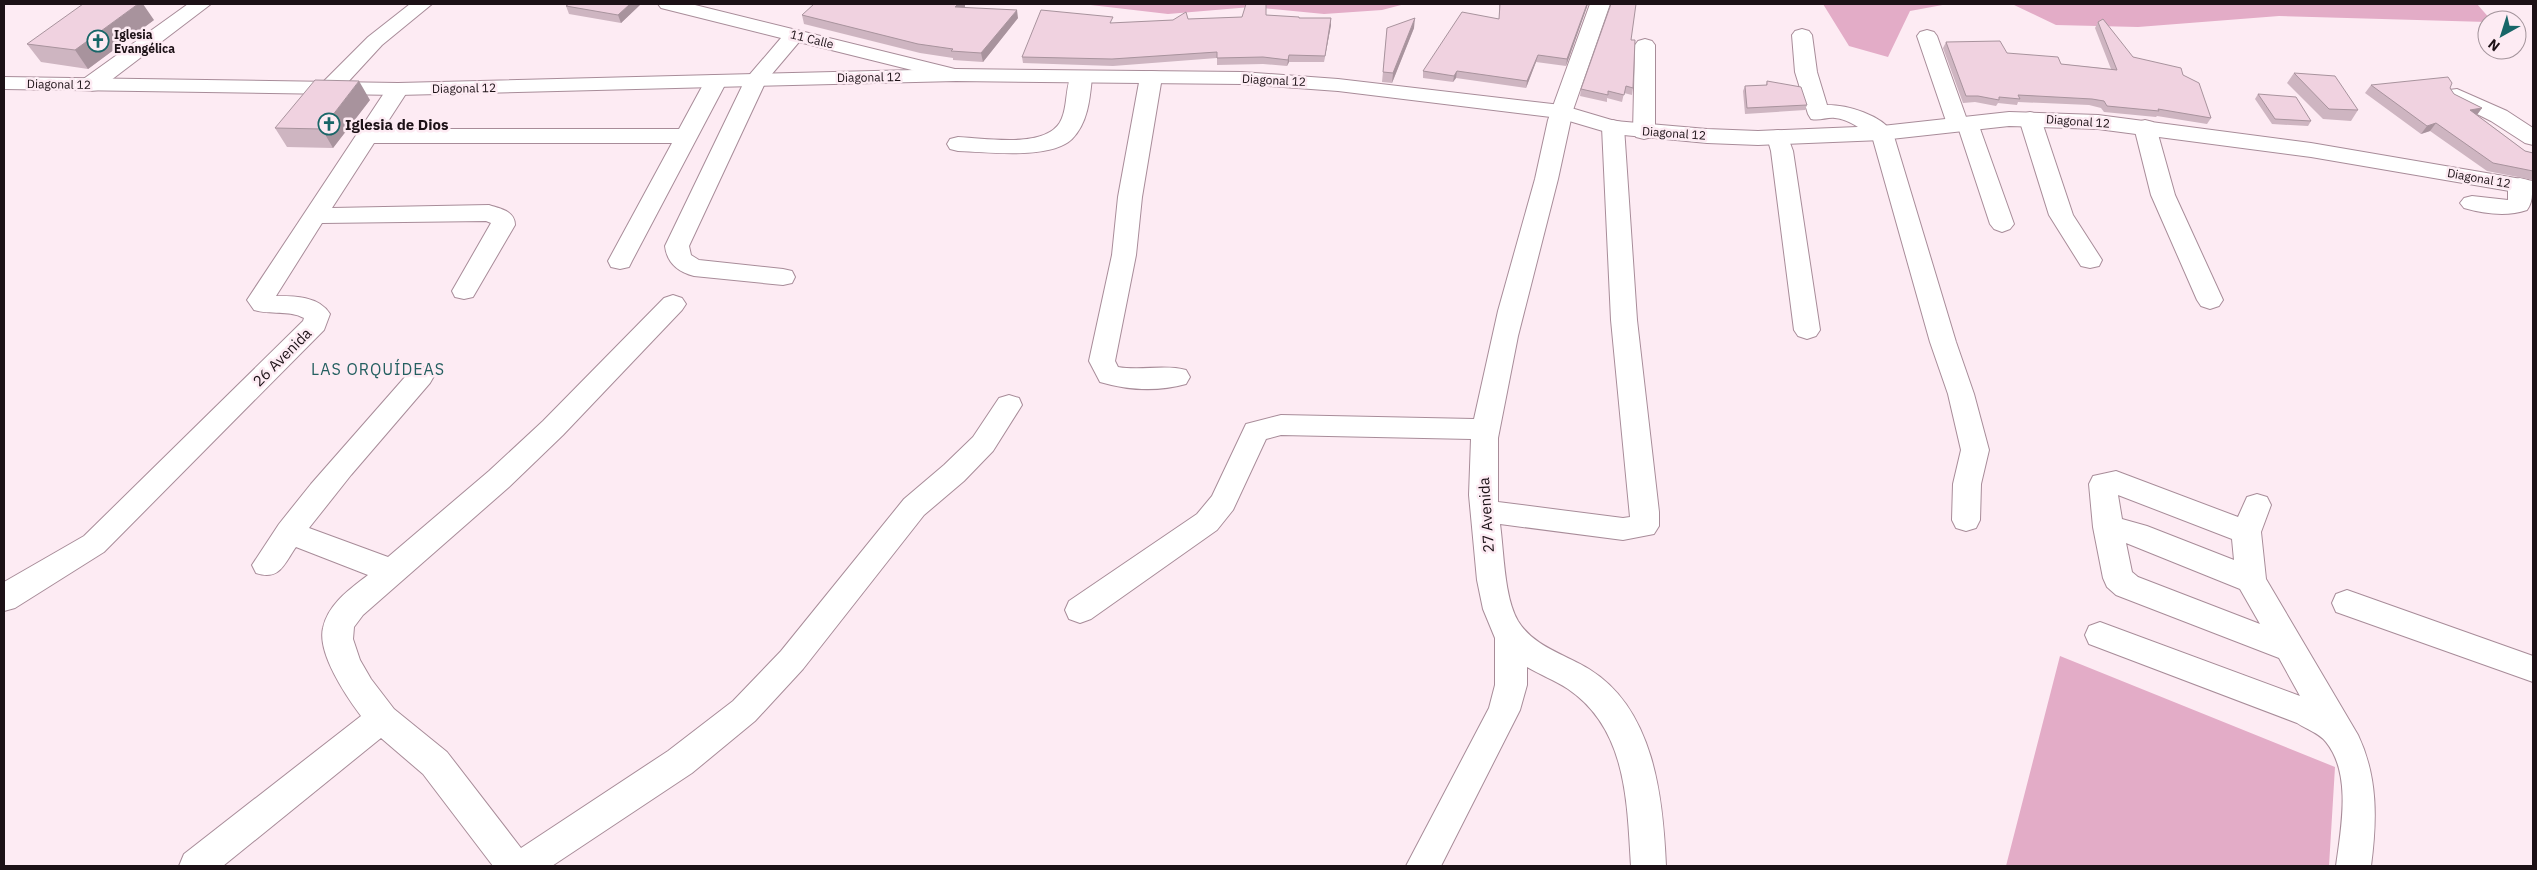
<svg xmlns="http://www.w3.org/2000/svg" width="2537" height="870" viewBox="0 0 2537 870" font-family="'IBM Plex Sans',sans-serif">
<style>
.green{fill:#e3acc7}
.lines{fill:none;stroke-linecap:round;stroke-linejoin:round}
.minor-casing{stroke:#a88c99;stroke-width:2}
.major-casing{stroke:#a88c99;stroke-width:2}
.minor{fill:#fff;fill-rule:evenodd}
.major{fill:#fff;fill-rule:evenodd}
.wall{fill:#ceb5c1}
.shaded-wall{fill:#a8939d}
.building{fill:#f0d2e0;stroke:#a8939d}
.labels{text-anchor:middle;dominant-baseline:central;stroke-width:5;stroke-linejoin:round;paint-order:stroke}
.far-poi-label{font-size:12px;font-weight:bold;fill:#1c1116;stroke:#fdebf3;text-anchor:start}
.far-street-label{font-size:12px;fill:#1c1116;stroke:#fdebf3}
.poi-label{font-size:15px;font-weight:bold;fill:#1c1116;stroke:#fdebf3;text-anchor:start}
.street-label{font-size:15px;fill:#1c1116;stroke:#fdebf3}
.neighbourhood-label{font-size:16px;letter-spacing:1px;fill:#245f60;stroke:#fdebf3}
</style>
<rect width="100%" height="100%" fill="#fdebf3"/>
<path class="green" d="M1082,4H1405L1382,10L1324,14L1251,7L1168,14Z
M1823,4H1948L1910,11L1888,57L1849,46Z
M2012,4H2477L2491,20L2487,22L2279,16L2138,27L2056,25Z
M2060,656L2335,767L2329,866H2006Z"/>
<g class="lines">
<g class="minor-casing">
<path id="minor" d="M188,4H211L98,90L90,91L82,90L79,85L82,80Z
M410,4H432L382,45L336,95L328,96L320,95L317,90L320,85L368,37Z
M658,4H691L963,71L967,75L963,79L956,81L799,42L766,81L689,246L691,255L699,260L783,269L792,271L795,277L792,283L783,285L694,276C678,272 667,263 665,246L745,80L781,38L661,8Z
M1590,4H1610L1573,110L1558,179L1518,336L1498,438V502L1623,518L1630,517L1611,320L1602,127L1605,122L1613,120L1621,122L1624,127L1637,320L1659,512V526L1654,534L1623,540L1500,524C1504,552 1504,597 1518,621C1534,647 1565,654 1589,669C1654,709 1663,797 1666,866H1631C1627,802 1627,729 1568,689C1555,680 1540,675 1527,667V685L1520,710L1441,866H1406L1489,708L1495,685V638L1483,609L1477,580L1469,495L1471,439L1281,435L1266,439L1233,510L1217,530L1091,619L1080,623L1069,619L1065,610L1069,601L1197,514L1212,496L1246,424L1281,415L1474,419L1498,311L1535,179L1548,120Z
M1802,29L1809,31L1812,35L1817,72L1827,105C1848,105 1881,115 1893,133L1956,342L1974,394L1989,450L1981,484L1980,520L1976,528L1966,531L1956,528L1952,520L1953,484L1961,450L1948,394L1930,342L1872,136C1861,129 1848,119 1835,118C1827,117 1820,121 1811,119L1808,114L1795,72L1792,35L1795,31Z
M1927,30L1934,32L1937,36L1966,117L1975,118L1978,123L2014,224L2010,229L2002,232L1994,229L1990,224L1959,130L1950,129L1947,124L1917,36L1920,32Z
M1645,39L1652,41L1655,45V132L1652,137L1644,139L1636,137L1633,132L1635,45L1638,41Z
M1081,71L1089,72L1092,77C1090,98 1088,123 1072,139C1050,160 987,152 958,151L950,149L947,144L950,139L958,137C986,138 1050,150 1062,118C1068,104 1065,84 1073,72Z
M1151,71L1159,72L1162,77L1142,197L1136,255L1115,361L1118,367C1141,371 1165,364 1186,370L1190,377L1186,384C1158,392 1127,390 1100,382L1089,361L1112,255L1118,197L1140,77L1143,72Z
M716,75L724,76L727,81L632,261L629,267L620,269L611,267L608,261L672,143H374L332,208L489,205C501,209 515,211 515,225L473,297L464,299L455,297L452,291L491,223L486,221L322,223L276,296C294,296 319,296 330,314L324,330L104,552L15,608L4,611V582L84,536L303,321L304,318C289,310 270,315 254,310L247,300L390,84L398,83L406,84L409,89L383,129H679L705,81L708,76Z
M2457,89L2507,111L2533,128V145L2525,143L2491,121L2449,100L2446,95L2449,90Z
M2030,112L2038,114L2041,119L2073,215L2102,260L2099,266L2090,268L2081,266L2049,215L2019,119L2022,114Z
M2145,120L2153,122L2156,127L2175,195L2223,300L2219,306L2210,309L2201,306L2197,300L2151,195L2134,127L2137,122Z
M1778,130L1786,132L1793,151L1820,330L1816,336L1807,339L1798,336L1794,330L1771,151L1767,137L1770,132Z
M2520,178L2528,180C2534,188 2533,202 2527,210C2507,217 2485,214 2464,208L2460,203L2464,198L2472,196L2508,200V185L2512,180Z
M673,295L682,298L686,304L682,310L563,435L509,487L363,615L354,627L353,639L360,660L371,679L394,709L447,752L521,848L668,751L733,701L781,651L904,499L944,465L973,437L999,398L1009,395L1019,398L1022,405L993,451L964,481L924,515L803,669L755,721L692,773L552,866H493L423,774L381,738L223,866H179L184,854L361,716C346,696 317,653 323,628C328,604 350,589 368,575L296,547C284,564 280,581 256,573L252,565L279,524L311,484L412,369L421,367L430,369L434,376L430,383L351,475L309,528L388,557L489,471L543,421L664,298Z
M2116,471L2238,517L2247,497L2257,494L2267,497L2271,505L2261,532L2266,579L2358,735C2378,777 2377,820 2371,866H2336C2341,828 2352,774 2326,742C2319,733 2306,729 2297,723L2089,644L2085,635L2089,626L2100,622L2300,696L2279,658L2116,595L2107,587L2103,578L2093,527L2089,484L2093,476ZM2118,495L2232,539L2234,560L2147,526L2122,519ZM2126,543L2240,589L2260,624L2138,577L2132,572Z
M2347,590L2533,656V682L2336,612L2332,603L2336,594Z"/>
</g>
<g class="major-casing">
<path id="major" d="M956,69L1242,72L1338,79L1561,105L1615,121L1707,129L1758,131L1882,126L2009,112L2098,115L2311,143L2533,181V195L2311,157L2098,129L2009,126L1882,140L1758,145L1707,143L1613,134L1559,118L1338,91L1242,84L956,81L398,95L4,89V77L398,83Z"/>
</g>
<use href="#minor" class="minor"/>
<use href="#major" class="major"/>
</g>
<path class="wall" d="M569,4H641L621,23L569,14L566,6Z
M1499,4H1588L1566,66L1536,62L1526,88L1456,78L1453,82L1423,78V71L1499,19Z
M965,7L1018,18L983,62L953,60V58L920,53L804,24L802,15Z
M1266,15L1299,18L1331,25L1324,62H1289L1287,66L1263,64L1217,65V58L1113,66L1023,63L1022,57L1114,23L1242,17Z
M154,20L88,69L41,62L27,44Z
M2098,22L2133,57L2183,75L2211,118L2207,124L2157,116L2156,117L2104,112L2101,108L2089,105L2018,102L2017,105L1998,103L1996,106L1975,102L1963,103L1943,48L1946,42L2061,64L2111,69L2095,28Z
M1387,28H1414L1392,83L1382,82Z
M1631,40L1633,88L1632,95L1624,93L1622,102L1607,98V102L1580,96L1581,89Z
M2294,73L2358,110L2351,121L2323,119L2287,83Z
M1767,81L1807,105L1805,110L1745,114L1743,91L1745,86L1766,85Z
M2371,85L2450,88L2454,94L2482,108L2477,115L2525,151L2533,153V180L2487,171L2430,131L2421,134L2365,93Z
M2258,94L2311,121L2308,126L2272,124L2255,99Z
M370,100L333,148L287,147L275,128Z"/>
<path class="shaded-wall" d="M138,4H143L154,20L88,69L75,50Z
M630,4H641L621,23L618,15Z
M958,4H965V7H955Z
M1587,4H1588L1566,66L1567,59Z
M1017,10L1018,18L983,62L981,53Z
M1331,18V25L1324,62L1325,56Z
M1415,18L1414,28L1392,83L1393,73Z
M1289,55V62L1287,66L1288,60Z
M1538,55L1536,62L1526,88L1527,81Z
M1457,71L1456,78L1453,82L1454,76Z
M359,81L370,100L333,148L322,129Z
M2482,108L2476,116L2470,110Z
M2436,123L2430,131L2421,134L2427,126Z"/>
<path class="building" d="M83,4H138L75,50L27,44Z
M569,4H630L618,15L566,6Z
M814,4H958L955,7L1017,10L981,53L951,51L953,49L918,44L802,15Z
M1246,4H1266V15L1299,17V18H1331L1325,56L1289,55L1288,60L1263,57L1217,58V52L1112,59L1022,57L1041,10L1113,17L1110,23L1173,20L1186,12L1188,19L1242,17Z
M1500,4H1587L1567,59L1538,55L1527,81L1457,71L1454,76L1423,71L1462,12L1499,19Z
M1611,4H1636L1631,40H1635L1633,88L1626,86L1624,95L1608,91V95L1581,89Z
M1415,18L1393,73L1383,72L1387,28Z
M2103,19L2133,57L2181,68L2183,75L2199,83L2211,118L2158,109L2159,111L2107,106L2104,101L2092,99L2018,95L2020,99L1999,97V100L1978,96H1966L1946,42L2000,41L2007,53L2058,57L2061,64L2117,70L2098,22Z
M2294,73L2335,76L2358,110L2329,109Z
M2448,77L2452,83L2450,88L2454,94L2482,108L2470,110L2525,151L2533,153V171L2493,163L2436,123L2427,126L2371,85Z
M315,80L359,81L322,129L275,128Z
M1767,81L1801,87L1807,105L1747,108L1745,86L1767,85Z
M2258,94L2296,97L2311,121L2275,119Z"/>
<defs>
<g id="church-ring" transform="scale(1.125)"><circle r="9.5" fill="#fdebf3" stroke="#186668" stroke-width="1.5"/><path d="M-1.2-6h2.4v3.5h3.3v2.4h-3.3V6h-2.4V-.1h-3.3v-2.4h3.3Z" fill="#186668"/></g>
</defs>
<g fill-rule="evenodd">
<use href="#church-ring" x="98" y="41"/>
<use href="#church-ring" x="329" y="124"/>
</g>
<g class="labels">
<g class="far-poi-label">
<text x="114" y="34">Iglesia<tspan x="114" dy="14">Evangélica</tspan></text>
</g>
<g class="far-street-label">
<text transform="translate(812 39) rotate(14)">11 Calle</text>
<text transform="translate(869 77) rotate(-1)">Diagonal 12</text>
<text transform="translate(1274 80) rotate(3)">Diagonal 12</text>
<text transform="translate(59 84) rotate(1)">Diagonal 12</text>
<text transform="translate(464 88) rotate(-1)">Diagonal 12</text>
<text transform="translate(2078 121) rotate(4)">Diagonal 12</text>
<text transform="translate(1674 133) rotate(4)">Diagonal 12</text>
<text transform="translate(2479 178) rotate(10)">Diagonal 12</text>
</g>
<g class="poi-label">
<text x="345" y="124">Iglesia de Dios</text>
</g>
<g class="street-label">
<text transform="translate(282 357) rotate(-45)">26 Avenida</text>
<text transform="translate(1486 515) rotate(-94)">27 Avenida</text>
</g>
<g class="neighbourhood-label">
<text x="378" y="369">LAS ORQUÍDEAS</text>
</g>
</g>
<rect width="2537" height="870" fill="none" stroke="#1c1116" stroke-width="10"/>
<g transform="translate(2502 35) rotate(219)"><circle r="24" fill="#fdebf3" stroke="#a3949b"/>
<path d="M0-4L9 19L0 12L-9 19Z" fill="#186668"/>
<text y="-8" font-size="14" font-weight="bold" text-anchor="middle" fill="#1c1116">N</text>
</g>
</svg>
